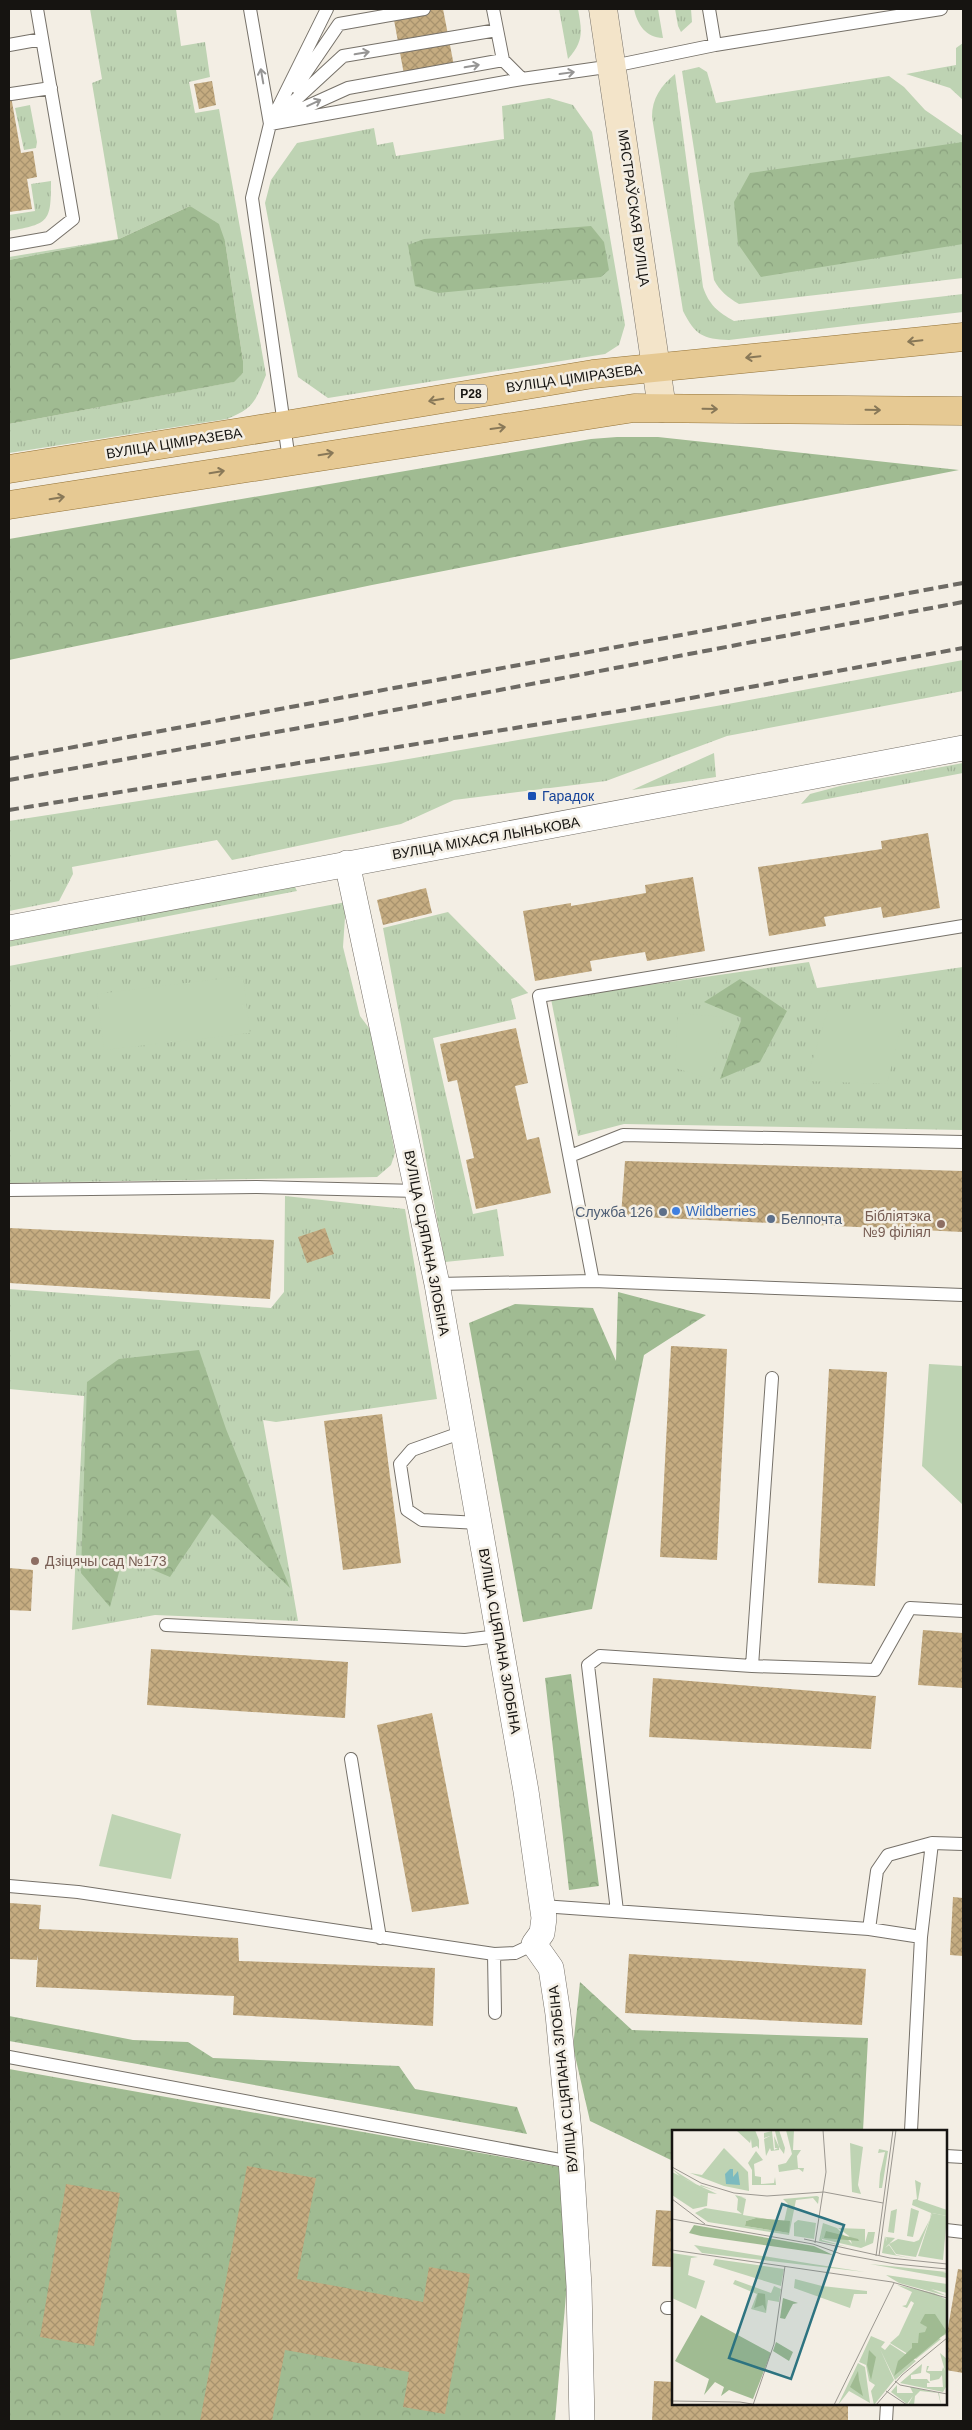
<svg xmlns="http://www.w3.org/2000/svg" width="972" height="2430" viewBox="0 0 972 2430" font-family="Arial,sans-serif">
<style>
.grass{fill:url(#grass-tufts)}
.forest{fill:url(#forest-crowns)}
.park{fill:#bed3b3}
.building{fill:url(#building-cross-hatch)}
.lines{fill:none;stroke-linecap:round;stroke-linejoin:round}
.lane-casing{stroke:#767169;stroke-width:14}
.street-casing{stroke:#767169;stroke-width:26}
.secondary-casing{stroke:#767169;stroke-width:29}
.primary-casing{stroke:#937237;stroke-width:29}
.lane{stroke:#fff;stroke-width:12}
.street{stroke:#fff;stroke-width:25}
.secondary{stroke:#f3e4c9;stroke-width:28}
.primary{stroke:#e6c993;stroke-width:28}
.rail{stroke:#6d6a64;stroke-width:4;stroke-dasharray:10 5;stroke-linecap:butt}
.oneway{stroke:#969594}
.oneway2{stroke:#887858}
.transit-dot{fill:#1a4fb4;stroke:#f3eee4;stroke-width:2}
.shop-dot{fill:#3f7fe0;stroke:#f3eee4;stroke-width:2}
.service-dot{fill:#5c6f8a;stroke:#f3eee4;stroke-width:2}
.education-dot{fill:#8d6e63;stroke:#f3eee4;stroke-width:2}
.labels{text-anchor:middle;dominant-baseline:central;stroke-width:5;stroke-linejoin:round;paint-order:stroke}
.shield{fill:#f3eee4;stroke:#585550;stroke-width:1}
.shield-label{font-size:12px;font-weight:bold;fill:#161411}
.street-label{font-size:14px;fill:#161411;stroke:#f3eee4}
.transit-label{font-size:14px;fill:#164399;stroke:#f3eee4;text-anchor:start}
.shop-label{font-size:14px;fill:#366cbe;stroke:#f3eee4;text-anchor:start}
.service-label{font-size:14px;fill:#4e5e75;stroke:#f3eee4;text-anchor:end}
.education-label{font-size:14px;fill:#785e54;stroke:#f3eee4;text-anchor:end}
.inset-road{fill:none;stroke:#9b9790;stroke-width:1}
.view{fill:#2d7380;fill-opacity:0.15;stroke:#2d7380;stroke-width:2.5}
.inset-edge{fill:none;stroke:#161411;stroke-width:2.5}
</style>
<defs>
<pattern id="grass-tufts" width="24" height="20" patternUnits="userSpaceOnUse" patternTransform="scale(1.25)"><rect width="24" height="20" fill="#bed3b3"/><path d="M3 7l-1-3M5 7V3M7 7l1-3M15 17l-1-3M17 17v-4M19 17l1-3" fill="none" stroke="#a3b499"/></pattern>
<pattern id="forest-crowns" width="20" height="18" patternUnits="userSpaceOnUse" patternTransform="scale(1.25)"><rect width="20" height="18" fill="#a0bb92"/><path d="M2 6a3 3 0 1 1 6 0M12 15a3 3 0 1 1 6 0" fill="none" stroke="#89a07d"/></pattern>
<pattern id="building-cross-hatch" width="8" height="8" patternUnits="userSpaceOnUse" patternTransform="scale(1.25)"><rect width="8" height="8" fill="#c5ac81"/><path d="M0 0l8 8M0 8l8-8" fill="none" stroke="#a8936e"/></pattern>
</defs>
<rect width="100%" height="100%" fill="#f3eee4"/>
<path class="grass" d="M90,9H176L181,46L205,42L210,77L189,82L195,113L219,109L266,375C255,402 254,408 227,419L9,453V424L233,382L243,373V361L225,241L190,206L119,239L9,260V257L118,239L92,83L102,79Z
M559,9H578C582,31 584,41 568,59Z
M634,9H658L663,38C646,38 637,24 634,9Z
M675,9H691L692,22L681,32L678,26Z
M963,43V100L950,88L906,74L956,65V48Z
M699,67L707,72L716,103L889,76L904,87L925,110L963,136V278L739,304C727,297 720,291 714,280L682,71Z
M675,74L703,287C709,305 718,312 734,321L963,294V312L729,340C703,339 695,335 683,311L652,117C652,98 661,86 675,74Z
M549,98L573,105L592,132L625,325L619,345L605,354L328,398L298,377L265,203L271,180L297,143L374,128L377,145L393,142L396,156L504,139L502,106Z
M30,105L37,142L36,148L24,150L15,108Z
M51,181C51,221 50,224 9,231V215L35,211L31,184Z
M963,660V691L727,736L606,781L454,800L401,824L232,860L217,840L72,867L73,874L59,901L9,911V821L385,763L728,704Z
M714,753L716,777L632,790Z
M963,763V773L801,804L810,794L840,786Z
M294,885L297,891L9,947V941Z
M346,902L343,947L360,1016L372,1032L395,1153L391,1165L377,1177L9,1183V966Z
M448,912L528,993L511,999L516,1019L433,1038L473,1214L497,1209L504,1256L445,1262L383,928Z
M809,962L817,988L963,967V1130L624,1124L578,1136L551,999Z
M285,1196L405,1209L437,1399L276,1422L263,1420L298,1621L155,1615L72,1630L84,1396L9,1389V1289L271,1308L284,1292Z"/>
<path class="forest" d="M963,142V244L761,277L738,244L734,202L750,173Z
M190,206L219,224L225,241L243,361V373L234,382L9,424V260L119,239Z
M591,226L604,242L609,270L601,277L438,293L415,286L408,245L424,239Z
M617,437H658L959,470L372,585L9,660V539L591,439Z
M740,979L787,1011L760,1062L720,1079L742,1018L704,1002Z
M618,1292L706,1315L644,1355L592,1609L523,1622L469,1323L515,1304L593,1308L616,1361Z
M199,1350L226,1429L290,1588L212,1514L170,1577L123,1557L110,1607L81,1573L87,1382L119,1359Z
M571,1674L599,1886L569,1890L545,1678Z
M580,1982L632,2030L868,2038L863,2131H673V2161L590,2121L573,2047Z
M9,2016L133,2040L188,2042L213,2058L399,2066L415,2089L517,2107L527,2134L9,2041Z
M9,2069L565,2168L570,2249L555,2421H9Z"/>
<path class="park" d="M243,976L250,1033L104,1050L97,994Z
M828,1010L904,1014L887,1084L806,1081Z
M678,1013L724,1017L711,1079L675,1068Z
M929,1364L963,1366V1505L922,1466Z
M112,1814L181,1834L171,1879L99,1866Z"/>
<path class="building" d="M392,9H443L455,71L405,80Z
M212,81L216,105L199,109L194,84Z
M9,85L21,153L33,151L37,177L27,179L32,209L9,212Z
M928,833L940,908L883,918L881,907L824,917L826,926L769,936L758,867L882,849L881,841Z
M693,877L705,951L647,961L645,952L590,961L592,971L535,981L523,911L571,903V906L646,893L645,885Z
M426,888L432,913L383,925L377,900Z
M516,1028L528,1083L515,1086L527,1140L539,1137L551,1193L476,1209L466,1160L474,1158L457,1080L448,1082L440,1044Z
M625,1161L963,1171V1232L621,1216Z
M9,1228L274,1240L270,1299L9,1283Z
M325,1228L334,1254L307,1263L298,1237Z
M671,1346L727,1349L717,1560L660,1557Z
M829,1369L887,1372L875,1586L818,1583Z
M382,1414L401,1563L343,1570L324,1421Z
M9,1568L33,1570L31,1611L9,1610Z
M923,1630L963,1633V1688L918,1685Z
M151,1649L348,1662L345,1718L147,1705Z
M653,1678L876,1696L871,1749L649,1737Z
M432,1713L469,1904L412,1912L377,1725Z
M953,1897L963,1898V1956L950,1955Z
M9,1903L41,1905L39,1929L238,1938L239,1961L435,1968L433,2026L233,2015L234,1996L36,1987L38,1955L37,1960L9,1959Z
M629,1954L866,1969L862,2025L625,2013Z
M247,2166L316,2178L297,2279L423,2302L429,2267L470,2274L445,2414L403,2407L409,2372L285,2350L272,2421H200Z
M66,2184L120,2193L94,2346L40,2337Z
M656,2210L673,2211V2267L652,2266Z
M958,2269L963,2270V2373L946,2370V2340Z
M654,2381L673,2382V2404H848V2421H652Z"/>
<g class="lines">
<g class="lane-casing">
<path id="lane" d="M250,9L270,124
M493,9L503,60
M709,9L715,45
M9,45L42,39
M296,87L339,24L424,9
M11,94L51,88
M279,115L343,56L497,30
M286,116L348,88L503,60L522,79
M270,124L522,79L613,66L715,45L941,9
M9,245L49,238L73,219L37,9
M289,460L252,198L270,124L327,9
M570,1156L623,1135L963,1142
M9,1190L257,1187L418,1191
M593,1281L539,996L963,926
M437,1284L593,1281L963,1295
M463,1432L412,1450L400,1464L407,1510L422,1520L479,1523
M166,1625L465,1640L498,1636
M752,1666L772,1378
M351,1759L380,1938
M9,1886L78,1892L494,1954L515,1953L534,1944
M542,1906L869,1929L921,1937
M617,1911L588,1665L600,1656L752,1666L875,1670L910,1608L963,1611
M869,1929L877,1871L888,1855L932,1843
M494,1954L495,2013
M9,2057L571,2162
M911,2131L921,1937L932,1843L963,1844
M946,2156L963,2157
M946,2230L963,2232
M667,2308H673
M886,2421L887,2404"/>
</g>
<g class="street-casing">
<path id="street" d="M347,863L437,1284L526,1791L544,1918L542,1933L534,1944L551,1968L558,2014L570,2143L579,2286L582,2421
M9,928L963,748"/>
</g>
<g class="secondary-casing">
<path id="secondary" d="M603,9L662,408"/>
</g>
<g class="primary-casing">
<path id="primary" d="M9,469L285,425L593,374L963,337
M9,505L634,408L963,411"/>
</g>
<use href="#lane" class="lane"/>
<use href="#street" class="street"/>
<use href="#secondary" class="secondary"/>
<use href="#primary" class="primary"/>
<path class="rail" d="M9,759L963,583
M9,780L310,726L963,602
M9,810L620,711L963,648"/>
</g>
<defs><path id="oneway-shaft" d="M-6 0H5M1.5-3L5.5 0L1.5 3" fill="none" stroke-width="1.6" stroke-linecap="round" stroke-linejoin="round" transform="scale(1.25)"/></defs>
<g class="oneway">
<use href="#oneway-shaft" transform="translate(362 53) rotate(-10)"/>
<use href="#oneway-shaft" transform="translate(472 66) rotate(-10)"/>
<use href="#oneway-shaft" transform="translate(567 73) rotate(-8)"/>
<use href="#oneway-shaft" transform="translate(262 76) rotate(-100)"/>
<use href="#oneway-shaft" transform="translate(314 103) rotate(-25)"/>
</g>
<g class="oneway2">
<use href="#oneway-shaft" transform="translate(915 341) rotate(174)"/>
<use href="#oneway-shaft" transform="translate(753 357) rotate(174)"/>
<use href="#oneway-shaft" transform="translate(436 400) rotate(170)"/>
<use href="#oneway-shaft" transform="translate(710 409) rotate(1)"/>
<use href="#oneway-shaft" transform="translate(873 410) rotate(1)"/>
<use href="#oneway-shaft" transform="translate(498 428) rotate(-8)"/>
<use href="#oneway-shaft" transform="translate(326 454) rotate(-9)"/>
<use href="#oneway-shaft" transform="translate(217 472) rotate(-9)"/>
<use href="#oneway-shaft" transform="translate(57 498) rotate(-9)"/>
</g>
<rect class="transit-dot" x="527" y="791" width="10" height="10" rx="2.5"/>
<circle class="shop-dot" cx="676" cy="1211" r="5"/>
<g class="service-dot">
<circle cx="663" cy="1212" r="5"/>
<circle cx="771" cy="1219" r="5"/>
</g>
<g class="education-dot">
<circle cx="941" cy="1224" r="5"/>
<circle cx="35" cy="1561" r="5"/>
</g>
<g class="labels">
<rect class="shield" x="455" y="384.5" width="32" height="19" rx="4"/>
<g class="shield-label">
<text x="471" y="394">Р28</text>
</g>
<g class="street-label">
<text transform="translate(634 208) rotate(82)">МЯСТРАЎСКАЯ ВУЛІЦА</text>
<text transform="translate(574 378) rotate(-8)">ВУЛІЦА ЦІМІРАЗЕВА</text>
<text transform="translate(174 443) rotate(-9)">ВУЛІЦА ЦІМІРАЗЕВА</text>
<text transform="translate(486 838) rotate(-10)">ВУЛІЦА МІХАСЯ ЛЫНЬКОВА</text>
<text transform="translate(427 1243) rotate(79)">ВУЛІЦА СЦЯПАНА ЗЛОБІНА</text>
<text transform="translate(500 1641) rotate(80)">ВУЛІЦА СЦЯПАНА ЗЛОБІНА</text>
<text transform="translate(563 2079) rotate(-96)">ВУЛІЦА СЦЯПАНА ЗЛОБІНА</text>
</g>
<g class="transit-label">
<text x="542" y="796">Гарадок</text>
</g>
<g class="shop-label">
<text x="686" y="1211">Wildberries</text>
</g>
<g class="service-label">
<text x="653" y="1212">Служба 126</text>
<text x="781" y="1219" text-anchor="start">Белпочта</text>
</g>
<g class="education-label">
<text x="931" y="1216">Бібліятэка<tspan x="931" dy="16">№9 філіял</tspan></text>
<text x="45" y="1561" text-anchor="start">Дзіцячы сад №173</text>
</g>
</g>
<g transform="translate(672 2130)">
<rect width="275" height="275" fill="#f3eee4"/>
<path d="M83,0L87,10V19L85,16L80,18L79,9L78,13L65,1ZM107,0L113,18L112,24L107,17V20L99,21L98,18L94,26L92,9L98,6L92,8V3L100,1L102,20L106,18H103L102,6L107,17L103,1ZM114,0H122L121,20H129L125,26L126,38H132L131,42L127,39L107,42L106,35L114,33L120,24ZM178,13L191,17L186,55L189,64L180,62ZM52,18L76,42L77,61L52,56L18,43L30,45ZM207,19L216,21L210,58H207L208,44L213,22L206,23ZM84,21L91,30L82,34L83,46L89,47V54L102,53L103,47L104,55H80V40L76,33ZM0,39L24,54L11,48L15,50L28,56L29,55L45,61L28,56L45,64L36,63L35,76L21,79L0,65V42L8,46ZM243,50L249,53L246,70L275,80V86L260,83L244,127L224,124L217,114L226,109L242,112L247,110L258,89L259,83L240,75L241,70L245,69ZM63,65L75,68L69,67L74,69L71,85L112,92L116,74L111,69L145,66L147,67L146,74L141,68L124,70L117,105L36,92L23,83L33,78L70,84L65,80L66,69ZM84,88L112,92L117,103L73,96L74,91ZM239,78L247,81L241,107L235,106ZM225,79L222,103L216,102L219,81ZM126,90L144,93L142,109L122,106V93ZM151,93L165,98L180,114L177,106L166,98L193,99V113L196,102H203L201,113L189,118L150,109L149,104L150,110L176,117L147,111ZM213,106L215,112L214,107L223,108L213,118L217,115L224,125L243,129L210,123ZM22,115L141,134L193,142L30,123ZM0,123L26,127L19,128L16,145L33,151L24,179L0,168ZM43,129L112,139L109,156L41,135ZM198,134L275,142L271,143H275V148ZM214,145L275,154V163L259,159L275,166L227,153ZM123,149L150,156L195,161V164H182L178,178L122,158ZM63,150L99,163L102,156L109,159L107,172L96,170L94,183L79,179L85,164L61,154ZM225,155L262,163L275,170V204L266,208L269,209L244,229L218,213L227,205L242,173L239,171L235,178L230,176L234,175L240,162ZM199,206L213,212L209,217L213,220L218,214L244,231L223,250L208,219L222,250L202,275L199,261L203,255L197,251L194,235L187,232ZM268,223L275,229L274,257L271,262L228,253L250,234L249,243L239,245V249H255L258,253H255V257H271L270,245L267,249L258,251V244L254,242L255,236H257L255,241H270L271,237L273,241ZM186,233L193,237L198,273L177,261L166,275ZM225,255V263H241L238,257L267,263L269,275L266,263L248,261L243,266L242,275H236L241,266L235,274L219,262Z" fill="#bed3b3" fill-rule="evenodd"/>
<path d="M84,88L118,91L117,103L73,96L74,91ZM22,95L142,116L161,125L29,106L17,103ZM154,101L186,109L187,111L152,108ZM86,163L93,164L94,181L91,175L82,178ZM111,168L126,173L121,174L113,189L108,188ZM253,184H263L275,202L222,246L226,231L240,218V213H246L247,203L253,202L255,197L248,193ZM29,185L99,223L81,269L57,260L49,266L52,257L43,252L32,265L37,249L3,231ZM104,212L121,222L117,231L101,221ZM197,220L204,227L199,250L195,235ZM186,241L187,250L191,266L178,257Z" fill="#a0bb92"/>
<path d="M260,83L275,86L271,130L246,126Z" fill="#bed3b3"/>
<path d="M58,39H61V47L66,41L68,55L54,54L53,44Z" fill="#7cbabf"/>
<path class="inset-road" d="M0,37L29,53L62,63L95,66L152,62L211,73M0,69L33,94M0,89L141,114L169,124L223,134L275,139M132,109L218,128L275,134M143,113L154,42L151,0M0,120L220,152L275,168M204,126L221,0M207,126L224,0M223,251L228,255L275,264M214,261L235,275M0,271L68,272L86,275M81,275L102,214L113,136M162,275L222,153M204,275L230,245L275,208"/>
<path class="view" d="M110,74L172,95L119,249L57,228Z"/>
<rect width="275" height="275" class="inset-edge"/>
</g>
<rect width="972" height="2430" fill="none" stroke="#161411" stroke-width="20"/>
</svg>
